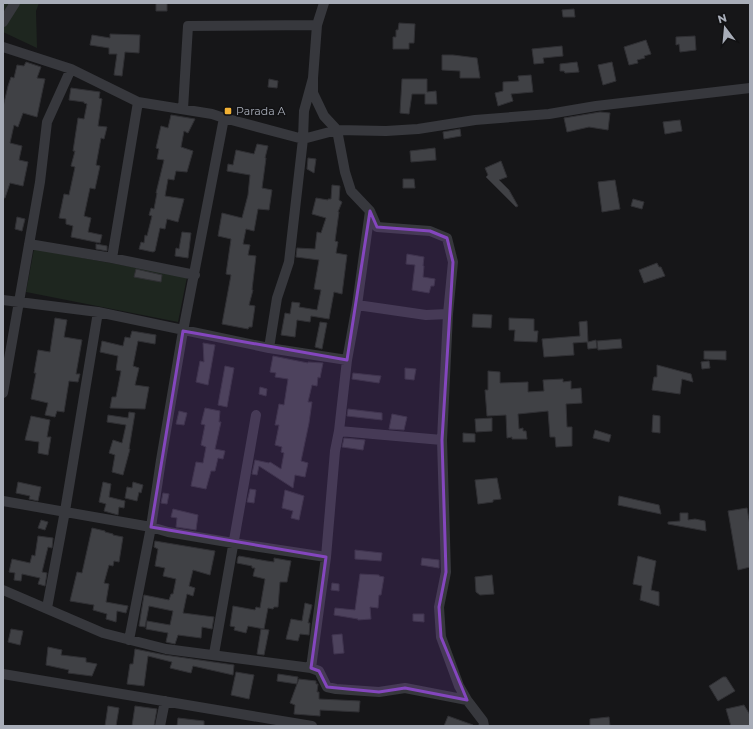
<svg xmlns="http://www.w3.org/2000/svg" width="753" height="729" viewBox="0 0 753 729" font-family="Montserrat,sans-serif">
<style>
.green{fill:#1e261f}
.building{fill:#404145;stroke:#303034}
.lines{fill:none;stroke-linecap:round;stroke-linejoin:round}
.minor{stroke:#37383d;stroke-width:10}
.marked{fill:#8446be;fill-opacity:0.2;stroke:#8446be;stroke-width:3;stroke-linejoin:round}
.poi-dot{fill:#f2b134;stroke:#111113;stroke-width:1.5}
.labels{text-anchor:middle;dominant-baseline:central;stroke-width:3;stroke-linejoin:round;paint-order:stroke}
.poi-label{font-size:11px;fill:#a8adb8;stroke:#111113;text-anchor:start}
</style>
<rect width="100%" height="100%" fill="#161618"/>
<path class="green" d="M3,3H39L36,11L37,48L3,32Z
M34,249L187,277L178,322L26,292Z"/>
<path class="building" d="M156,3H167V11H156Z
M574,9L575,17H563L562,10Z
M399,23L415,24L414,43H409V49H393V37H396V30H398Z
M110,34L140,35L139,53L125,52L122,76L114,75L117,54H109V48L90,45L92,35L110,38Z
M695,36L696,50L680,52L679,44L676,45V37Z
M646,40L651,54L644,56L645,58L637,60L638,63L629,65L624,47Z
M562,46L563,56L543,58L544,63L534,64L532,49Z
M442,55H453L477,58L480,78H460V71L442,70Z
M26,62L41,67L37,78L45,79L42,93L37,117L23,113L18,127L14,125L10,143L22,146L19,160L28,162L23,186L10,183L5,198H3V107L8,86L11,77L14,78L17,65L24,66Z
M577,62L579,72L565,73L564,71H560V64Z
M612,62L616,81L603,85L598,65Z
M531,75L533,92L511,94L513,101L498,106L495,93L503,91V82L519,81L518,76Z
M269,79L278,81L277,88L268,87Z
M402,79H427V92L436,91L437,104H425V94H412L409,114L400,113Z
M71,88L100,92L99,98L102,99L98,126L107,127L104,139L101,138L96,165L100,166L95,189L90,188L84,216L91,218L88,232L102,235L100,243L71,237L73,226L66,224V219L59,218L64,194L69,195L75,167L71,166L75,151H73L78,118L84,119L87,104L84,103V102L69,100Z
M600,112L610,113L608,130L589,127L567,132L564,118Z
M171,115L195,119L188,133L184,131L181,147L193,151L187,172L176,171L174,180L168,179L165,196L184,199L178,222L167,219L165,229L160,228L155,251L153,252L139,249L141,242L144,243L145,235L147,236L152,216L149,215L151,208L154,209L157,193H156L164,160L157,159L159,149L156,148L161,126L168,128Z
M680,120L682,131L665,134L663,122Z
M460,129L461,136L444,139L443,132Z
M257,144L268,146L265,158H266L262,188L272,190L269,210L258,209L254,231L246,229L243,244L250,245L248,255L256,256L252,290H253L249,305L255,306L252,327H249L248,329L222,324L231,275L226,274L231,239L218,236L222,213L242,218L248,195L250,175L227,171L228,164L233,165L236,150L254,154Z
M435,148L436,160L411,162L410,151Z
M308,158L316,159L314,173L307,169Z
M501,161L507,177L499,180L509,190L518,206L516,207L486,177L488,175L485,168Z
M403,179H414L415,188H403Z
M615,180L620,209L602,212L598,182Z
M332,185L340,186L339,200L342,202L338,212H339L335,241L338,242L336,253L347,255L342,294L334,292L329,319L311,316L310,322L297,320L295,337L281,335L285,313L290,314L292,302L300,303L299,307L317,310L321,290L314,289L319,260L296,257L297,248L315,249L317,232L321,233L326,218L312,214L316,198L328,200V199H331Z
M633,199L644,202L642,209L631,206Z
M17,217L25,219L22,231L15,229Z
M182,232L191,233L188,258L175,256L176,248L179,249Z
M96,244L107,246V251L96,249Z
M407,254L424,257L423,266H424L423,277L435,279L434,286H431L429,293L412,290L415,265L406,264Z
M657,263L659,267H661L665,276L644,283L639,270Z
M136,269L162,275L161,282L134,277Z
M473,314L492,315L491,328L472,327Z
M55,318L67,320L64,337L82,340L76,374H80L78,382L69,381L64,412L57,411L55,417L45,415L48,403L31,399L36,373H34L38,350L50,352Z
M509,318L534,319V331H538L537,342L514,341L515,330H509Z
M587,321L588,342L596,340L597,348L588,349L587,342L573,343L574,355L544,357L542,339L580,336L579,322Z
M320,322L327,323L322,349L315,347Z
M132,331L156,335L155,344L138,341L133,366L139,368L135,385L149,387L145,409L110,408L112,397H116L121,371L116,370L118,356L100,352L102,341L123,346L125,337L130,338Z
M621,339L622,348L598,350L597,341Z
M203,343L215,345L208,385L196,382L200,361L204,362Z
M704,351H726V360L704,359Z
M273,356L308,363V362L323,363L320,378L318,377L317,386L312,385L308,402H312L309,423L301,461L308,463L305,477L295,475L293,488L259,466L257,475L252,474L255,460L269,463L270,462L281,469L284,453L281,452L282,447L275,445L279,425H275L279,404L284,405L288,379L275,377L276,373L270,372Z
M709,361L710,368L702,369L701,362Z
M657,365L691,374L693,382L682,379L680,394L652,390L654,377H657Z
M225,366L234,368L227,407L218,405Z
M405,368L416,369L414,380L405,379Z
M488,371L500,372V383L528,382V392L544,391L543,380L563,379V382L571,381V389L581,388L582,403L566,404L567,427H572V446L556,447L555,437H550L548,411L518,414L519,429L523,428V431H526L527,439H512V437L507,438L506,415L487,416L485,390H488Z
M353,373L381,376L379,383L352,379Z
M260,387L267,389L266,396L259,394Z
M205,408L220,411L219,422H221L215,449L225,451L223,459L218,458L215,471H211L206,489L191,486L196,462L203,463L206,447L201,445L205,425L201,424Z
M348,409L382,413V420L347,416Z
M179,411L187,413L184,425L176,424Z
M129,412L135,413L129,449H130L123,475L112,472L115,455L109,453L113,440L122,443L126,425L107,422L108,415L128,418Z
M392,414L407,417L404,430L389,429Z
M653,415L660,416V433L652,432Z
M31,416L50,420L47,437H51L48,455L38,453L39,442L25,440Z
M492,418V431L476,432L475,419Z
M595,430L611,435L609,442L593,438Z
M463,433L475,434V442H463Z
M344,438L365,440L363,450L342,447Z
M497,478L501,499L493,500V502L478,504L475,480Z
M18,482L41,487L38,501L29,499L30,496L16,493Z
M103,482L111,484L109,497L125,501L124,508L119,507L118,515L104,511L106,504L99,502Z
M133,482L143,485L141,493L139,492L137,501L125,498L127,487L132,488Z
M250,489L256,490L254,503L247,502Z
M285,490L304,496L299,520L291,518L293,511L282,508Z
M163,493L169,494L167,504L161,503Z
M619,496L659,505L661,514L618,505Z
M747,508L750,525V567L738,570L728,511Z
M173,509L198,515L196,530L176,527L177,518L171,517Z
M680,513H688V520L695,519L705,521L706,531L668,524V522L680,521Z
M41,520L48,522L45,530L38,528Z
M92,528L105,531V532L113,534V535L123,537L119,562L114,561L113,566L109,565L104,583L109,584L106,602L128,606L126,613L117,611L116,622L106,619L107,614L93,610L94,605L70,601L77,572L82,573Z
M38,536L53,538L52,548L48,547L42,572L47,573L45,586L38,584L40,578L22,574L21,581L14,580L15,573L9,572L12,559L30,563L32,555L35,556Z
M155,541L215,551L210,575L193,570L189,586L195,588L193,596L187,594L183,613L214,617L212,629L202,627L201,638L178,635L175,644L166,642L168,633L146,629L147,621L170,625L173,611L149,606L145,627L139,626L144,595L169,600L171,594H173L176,579L163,576L165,568L155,566L158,549L154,547Z
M355,550L382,553L381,561L355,559Z
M239,556L267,561L274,562V558L291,561L287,582H280L278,607H274L273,609L268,608L264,629L248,626L246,633L234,630L235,627L230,626L233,606L255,610L256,607L260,608L265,579L253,576L255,568H252V566L237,563L238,557Z
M638,556L656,561L651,590L659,592V606L640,600L642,586L633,584Z
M422,558L439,560V568L421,565Z
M360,574L379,575V576L384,577L381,595H379L378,608L370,607L371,619L358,620V619L334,615L335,608L355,610Z
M492,575L494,594L480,595L476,592L475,577Z
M332,583L339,584V591L331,590Z
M305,603L312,605L308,623H310L309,635L300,634L298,641L286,639L291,619L302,621Z
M413,614H424V622L413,621Z
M11,629L23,631L20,645L8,642Z
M261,629L269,630L264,655L257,654Z
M342,634L344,653L334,654L332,635Z
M48,647L62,650L61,655L86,658V662L97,664L92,676L68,673L69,670L46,665Z
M135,649L165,655L234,665L233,675L193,666L191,673L170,668L172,662L148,656L144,686L127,684L130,664H133Z
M236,672L254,675L249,699L231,695Z
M278,674L298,677L297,684L299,679L316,681V684H318L317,692H319V699L360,701L359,712L320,710V716L294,714L295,705L290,703L297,684L277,681Z
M723,677H726L735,691L718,701L709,686Z
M744,705L750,715V726H731L726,709Z
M108,706L119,708L116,726H105Z
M135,706L157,709L154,726H132Z
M448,716L473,725V726H444Z
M609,717L610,726H590V719Z
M178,718L204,721V726H177Z"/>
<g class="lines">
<path class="minor" d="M3,22L15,3
M3,47L71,69L138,102L212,114L224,118L303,139L337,130L386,131L418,129L475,120L549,114L596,106L750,88
M313,78V93L324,116L337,130L345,172L351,191L370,211L377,227L430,231L447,238L453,262L448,314L442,440L446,572L439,607L441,637L459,686L467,700L483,721L484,726
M183,109L188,26L317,25
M29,244L112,258L195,275
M112,258L138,102
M3,300L98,312L269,348L347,360
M357,305L426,315L448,314
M269,348L277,298L289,262L303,139L304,111L313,78L317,25L324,3
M3,393L40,182L47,122L71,69
M339,431L442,440
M3,501L151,527L168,532L233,543L326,557
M3,590L103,633L166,649L311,668L319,671L327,687L336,689L379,692L405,688L467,700
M47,608L65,511L98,312
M129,640L151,527L161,460L183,331L224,118
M214,654L256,415
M311,668L326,557L335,451L339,431L347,360L357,305L370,211
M3,674L312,726
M160,726L165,701"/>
</g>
<path class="marked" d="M370,211L377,227L430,231L447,238L453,262L442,440L446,572L439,607L441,637L467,700L405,688L379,692L327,687L319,671L311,668L326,557L151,527L183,331L347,360Z"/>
<rect class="poi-dot" x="224" y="107" width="8" height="8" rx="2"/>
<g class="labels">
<g class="poi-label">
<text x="236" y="111">Parada A</text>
</g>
</g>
<rect width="753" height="729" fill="none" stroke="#a8adb8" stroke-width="8"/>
<g transform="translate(725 28) rotate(344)" stroke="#111113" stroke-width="3" paint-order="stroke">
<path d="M0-3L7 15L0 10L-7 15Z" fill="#a8adb8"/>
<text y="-6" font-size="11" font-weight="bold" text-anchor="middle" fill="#a8adb8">N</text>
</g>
</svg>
